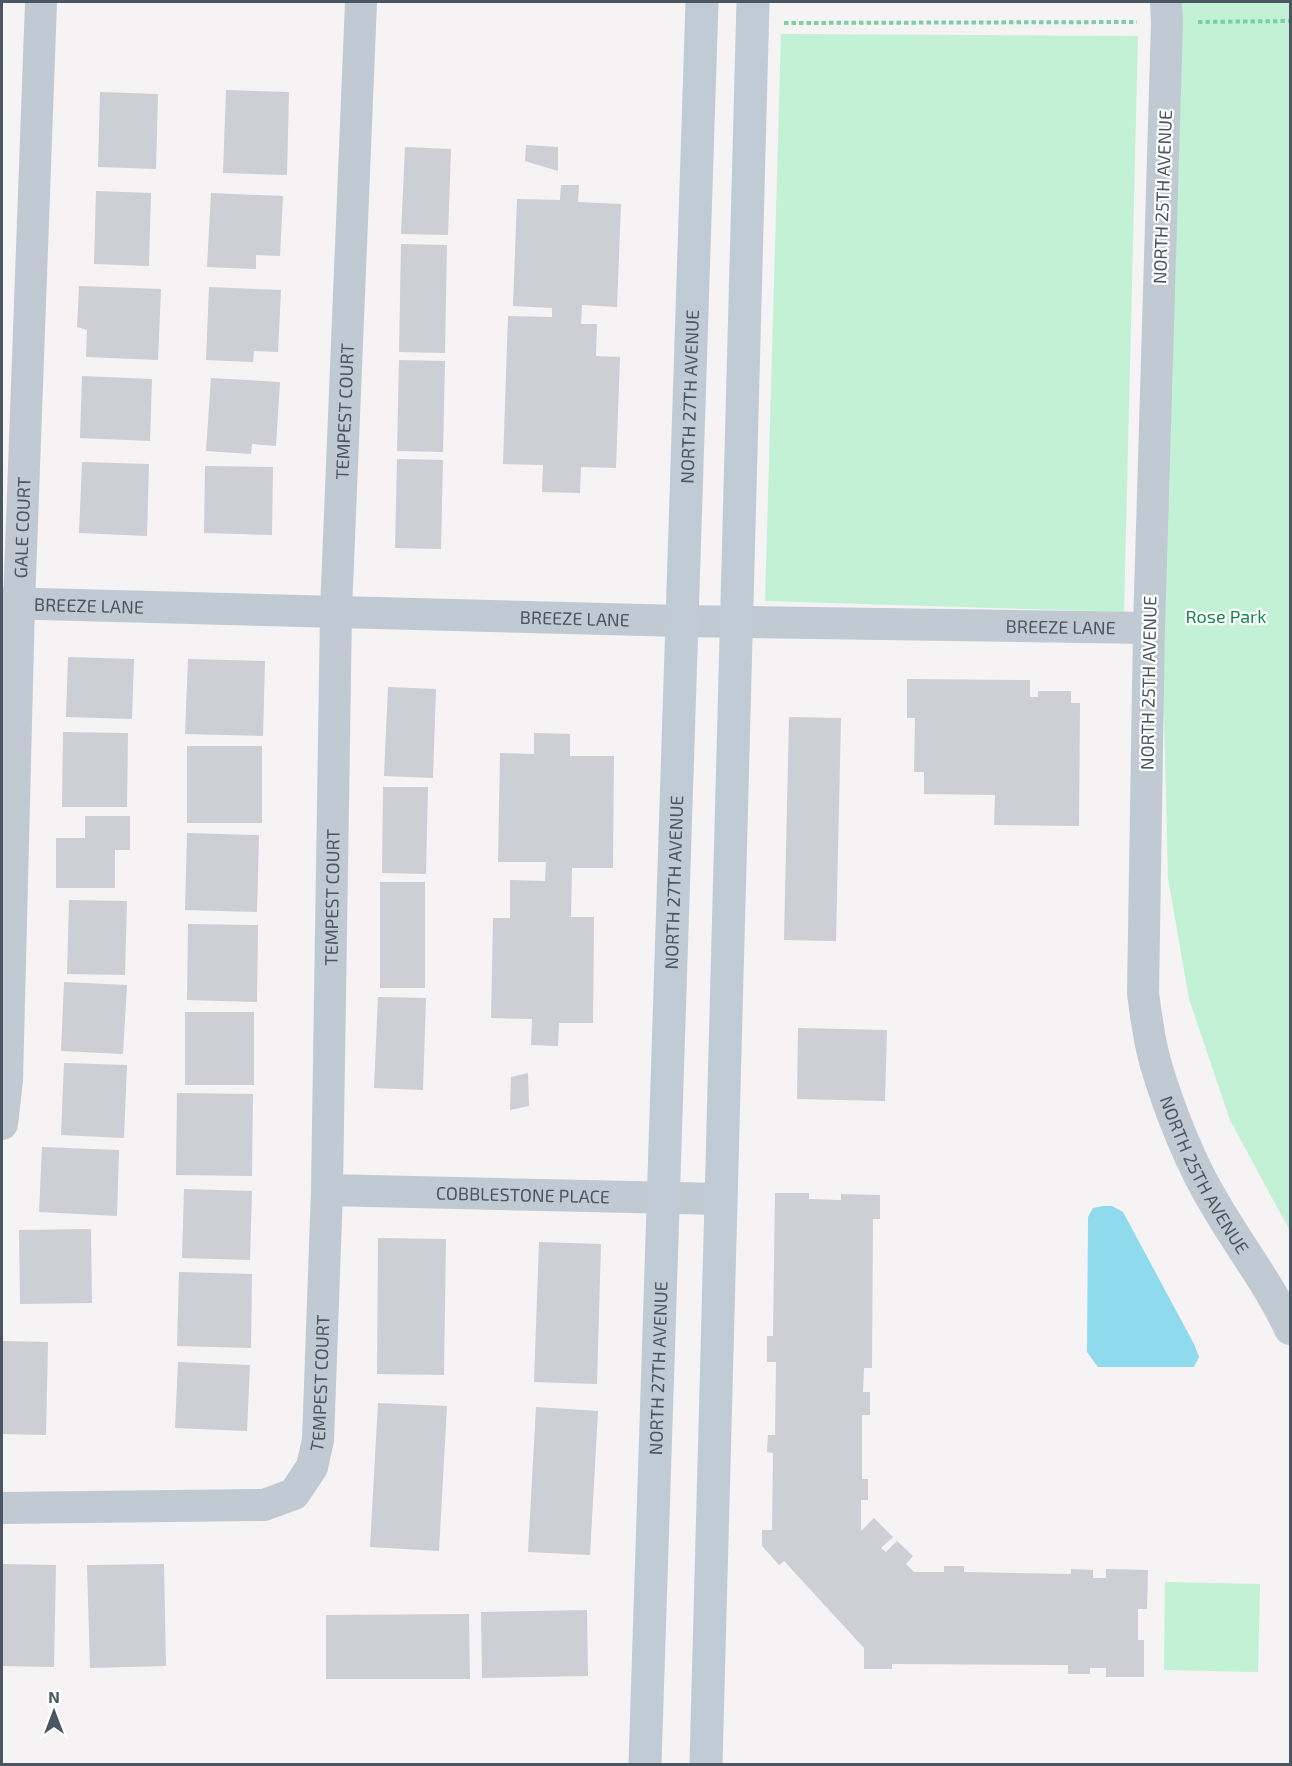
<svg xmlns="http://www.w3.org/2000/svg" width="1292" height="1766" viewBox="0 0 1292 1766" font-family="'Exo 2',sans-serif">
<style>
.green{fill:#c3f1d5}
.water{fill:#90daee}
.building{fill:#cdcfd5}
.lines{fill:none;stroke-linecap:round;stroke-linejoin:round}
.path{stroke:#7ad0a6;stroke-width:4;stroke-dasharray:4.5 3;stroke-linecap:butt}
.street{stroke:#c1cad2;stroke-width:32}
.secondary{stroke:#c1cbd6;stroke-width:33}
.labels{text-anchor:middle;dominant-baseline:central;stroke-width:4.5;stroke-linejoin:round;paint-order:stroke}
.street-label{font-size:18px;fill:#4a5661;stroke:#fff}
.park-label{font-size:18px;fill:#17864f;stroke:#fff}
</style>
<rect width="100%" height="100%" fill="#f5f3f3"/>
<path class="green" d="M1181,2H1290V1231L1230,1120L1189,999L1168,878L1162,632Z
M781,34L1138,36L1124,612L765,601Z
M1165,1582L1260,1584L1258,1672L1164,1670Z"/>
<path class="water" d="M1104,1206H1112L1123,1212L1194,1344L1199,1357L1194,1367H1098L1087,1352L1088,1217L1093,1208Z"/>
<path class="building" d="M226,90L289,92L287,175L223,173Z
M100,92L158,94L156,169L98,167Z
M526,145L558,147V171L525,161Z
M405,147L451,149L448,235L401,234Z
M561,185H579L578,202L621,204L617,307L582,305L581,324H597L596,356L620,357L616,468L581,467L580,493L542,492L543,465L503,464L508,316L552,317V308L513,306L517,199L560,200Z
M96,191L151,193L149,266L94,264Z
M211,193L283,196L280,256L256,255V269L207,267Z
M401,244L447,245L445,353L399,352Z
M79,286L161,289L158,360L86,357L87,330L77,327Z
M209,287L281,290L278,352L254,351L253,362L206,360Z
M399,360L445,361L443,452L397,451Z
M82,376L152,379L150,441L80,438Z
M211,378L280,382L276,446L252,444L251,454L206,451Z
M397,459L443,460L441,549L395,548Z
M82,462L149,464L147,536L79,533Z
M205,466L273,467L272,535L204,533Z
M68,657L134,659L132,719L66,717Z
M188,659L265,661L263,736L185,734Z
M907,679L1030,680V697H1038V691H1071V703H1080L1079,826L994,825L995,795L924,794V772H914L915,718H907Z
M388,687L436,689L433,778L384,776Z
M789,717L841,718L836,941L784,940Z
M63,732L128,733L127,807H62Z
M534,733L570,734V756H614L613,868H572L571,917H594L593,1023H559L558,1046L531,1045L532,1019L491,1018L493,918H510V880L545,881L546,862H498L500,753L534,754Z
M187,746H262V823H187Z
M383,787H428L426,874L382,873Z
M85,816H130V850H115V888H56V838H85Z
M187,833L259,835L257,912L185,910Z
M380,882H425V988H380Z
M69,900L127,901L125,975L67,974Z
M188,924L258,925L257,1002L187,1000Z
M64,982L127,985L123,1054L61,1051Z
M378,997L426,998L423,1090L374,1088Z
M185,1012H254V1085H185Z
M798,1028L887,1030L885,1101L797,1099Z
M64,1063L127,1065L124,1138L61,1135Z
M528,1073L529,1106L510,1110L511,1077Z
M177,1093L253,1094L252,1176L176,1175Z
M42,1147L119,1150L117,1216L39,1212Z
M184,1189L252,1191L250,1260L182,1258Z
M775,1193H809V1199L841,1200V1194L880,1195V1219H873L872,1368H864L863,1392H870V1415H862V1479H868V1500H861V1531L874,1518L893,1537L881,1548L886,1552L897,1541L913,1556L906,1564L914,1572H944V1566H964V1572L1071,1574V1569L1093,1570V1578H1106V1569L1148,1570L1147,1609H1138V1640H1144V1677H1106V1668H1090V1674H1068V1665L892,1664V1669H864V1648L784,1561L779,1565L762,1546V1530H772L773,1453L767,1452L768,1435H775L776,1362H767V1336H773Z
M91,1229L92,1303L20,1304L19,1230Z
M378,1238L446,1239L444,1375L377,1374Z
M539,1242L601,1244L597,1384L534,1382Z
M179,1272L252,1274L251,1348L177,1346Z
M2,1341L48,1342L46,1435L2,1434Z
M178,1362L250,1365L247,1431L175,1428Z
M378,1403L447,1406L439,1551L370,1547Z
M536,1407L598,1411L590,1555L528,1552Z
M2,1564L56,1565L54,1667L2,1666Z
M164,1564L166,1666L90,1668L87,1565Z
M587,1610L588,1676L482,1678L481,1612Z
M469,1614L470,1679H326V1615Z"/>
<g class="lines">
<path class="path" d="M1198,22L1290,21
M784,23L1137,22"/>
<g class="street">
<path id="s1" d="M1166,2L1167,22L1149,628L1143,993C1146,1017 1149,1041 1156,1065C1169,1109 1191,1165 1215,1204C1239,1246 1270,1285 1290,1329"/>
<path id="s2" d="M2,603L682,621L1149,628"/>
<path id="s3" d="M2,1124L7,1080L19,604L41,2"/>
<path id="s4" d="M327,1190L721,1199"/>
<path id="s5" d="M2,1508L264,1505L294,1494L312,1467L318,1440L327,1190L336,611L361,2"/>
</g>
<g class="secondary">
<path id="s6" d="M645,1764L702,2"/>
<path d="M706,1764L753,2"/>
</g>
</g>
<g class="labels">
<g class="street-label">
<text transform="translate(1162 197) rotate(-88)">NORTH 25TH AVENUE</text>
<text stroke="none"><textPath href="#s6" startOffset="1368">NORTH 27TH AVENUE</textPath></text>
<text stroke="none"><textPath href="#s5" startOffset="1383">TEMPEST COURT</textPath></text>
<text stroke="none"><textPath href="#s3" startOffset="597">GALE COURT</textPath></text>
<text stroke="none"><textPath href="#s2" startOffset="87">BREEZE LANE</textPath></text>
<text stroke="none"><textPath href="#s2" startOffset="573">BREEZE LANE</textPath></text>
<text stroke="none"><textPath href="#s2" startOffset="1059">BREEZE LANE</textPath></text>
<text transform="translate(1148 683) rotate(-89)">NORTH 25TH AVENUE</text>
<text stroke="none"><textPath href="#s6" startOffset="882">NORTH 27TH AVENUE</textPath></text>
<text stroke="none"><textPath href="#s5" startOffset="897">TEMPEST COURT</textPath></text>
<text stroke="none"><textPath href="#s1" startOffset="1185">NORTH 25TH AVENUE</textPath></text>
<text stroke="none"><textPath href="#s4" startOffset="196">COBBLESTONE PLACE</textPath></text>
<text stroke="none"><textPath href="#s6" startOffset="396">NORTH 27TH AVENUE</textPath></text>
<text stroke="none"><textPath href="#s5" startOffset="411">TEMPEST COURT</textPath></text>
</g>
<g class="park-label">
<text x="1226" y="616">Rose Park</text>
</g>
</g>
<rect width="1292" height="1766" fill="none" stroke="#4a5661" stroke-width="6"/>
<g transform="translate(54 1712)" stroke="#ffffff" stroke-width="4.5" paint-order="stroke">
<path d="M0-4.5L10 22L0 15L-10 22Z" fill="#4a5661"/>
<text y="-9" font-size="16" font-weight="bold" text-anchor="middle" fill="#4a5661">N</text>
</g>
</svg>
